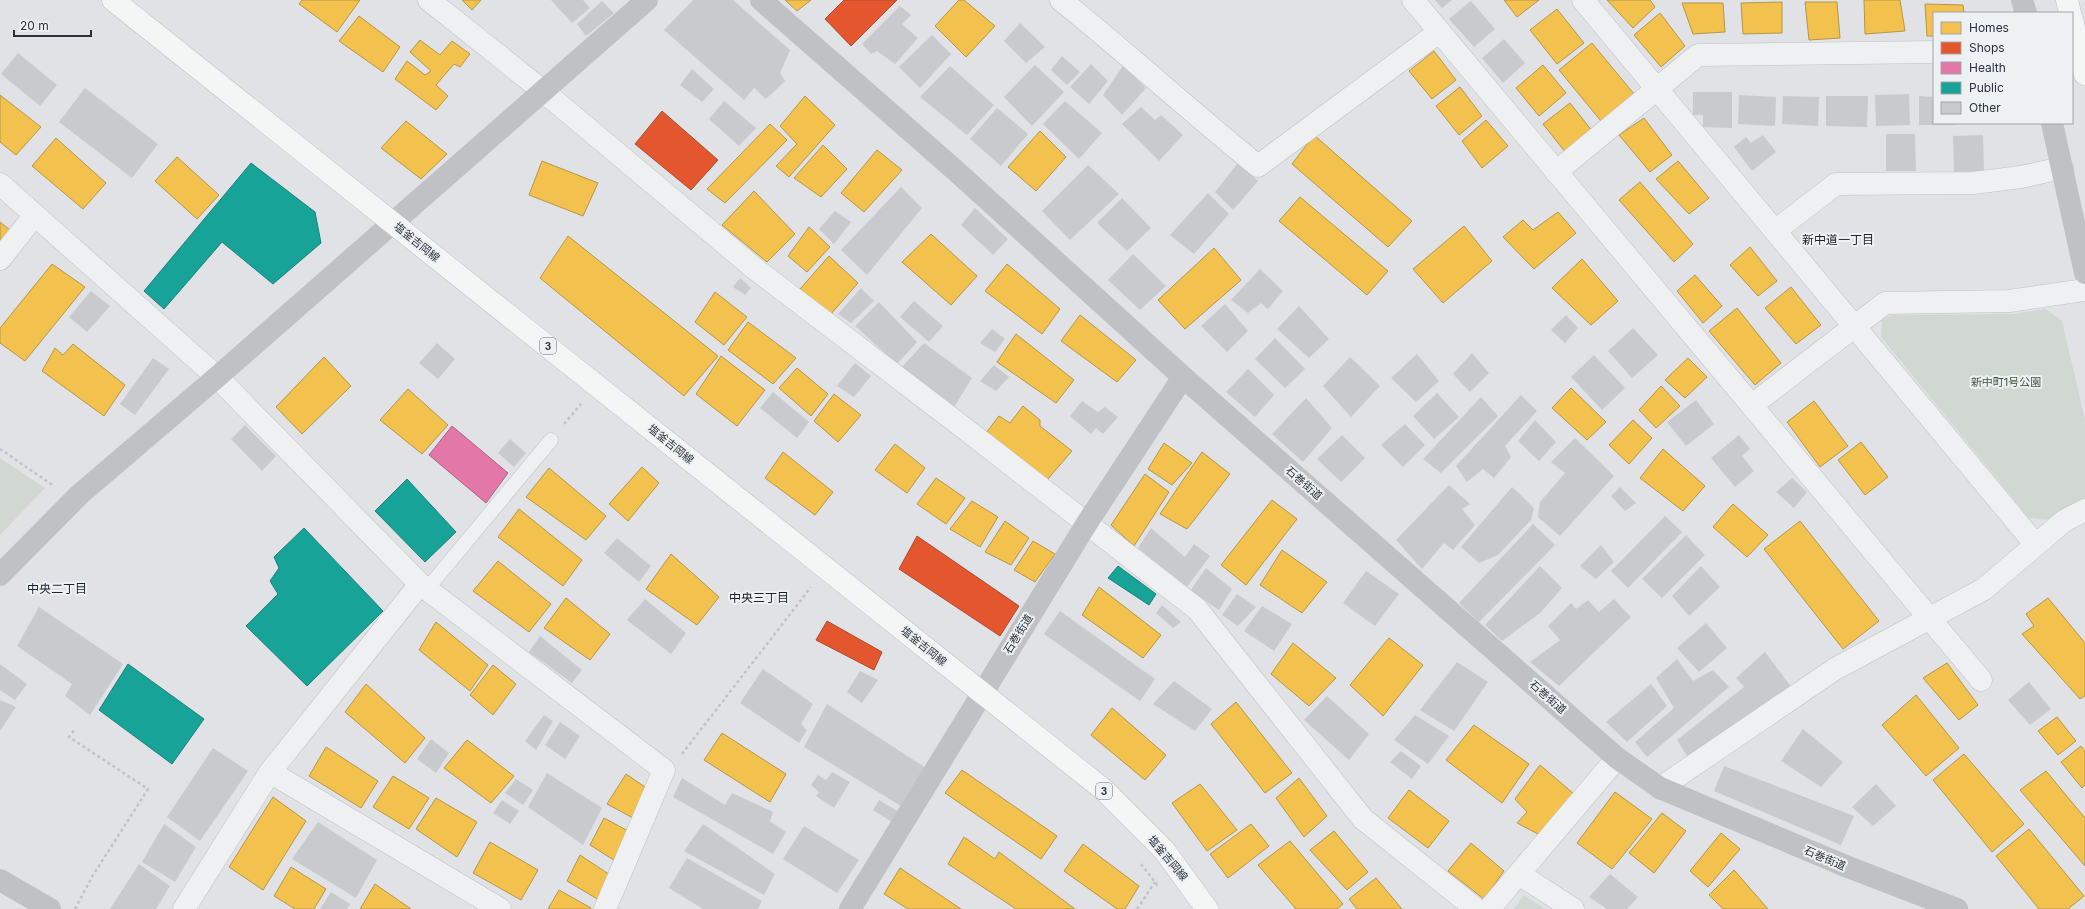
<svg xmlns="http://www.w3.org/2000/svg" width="2085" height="909" viewBox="0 0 2085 909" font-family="Inter,'Noto Sans JP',sans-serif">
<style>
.green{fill:#d1d8d1}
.homes{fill:#f2c14e;stroke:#b69648}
.shops{fill:#e4572e;stroke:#ac4c32}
.health{fill:#e377a8;stroke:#ac6287}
.public{fill:#17a398;stroke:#1d817c}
.building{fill:#c9cacd}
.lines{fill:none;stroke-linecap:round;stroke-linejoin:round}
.lane-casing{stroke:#bec0c3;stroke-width:15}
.street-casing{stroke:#bec0c3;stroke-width:23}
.primary-casing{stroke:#bdbfc2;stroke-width:23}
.path{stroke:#c0c3c5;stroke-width:2.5;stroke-dasharray:3 3;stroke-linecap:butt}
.lane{stroke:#eff0f2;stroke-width:14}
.street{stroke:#eff0f2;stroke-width:22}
.secondary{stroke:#bfc1c4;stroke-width:22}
.primary{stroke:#f4f5f5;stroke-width:22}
.labels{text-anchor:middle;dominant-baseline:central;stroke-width:4;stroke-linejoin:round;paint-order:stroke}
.shield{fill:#eef1f4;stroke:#656b72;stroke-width:1}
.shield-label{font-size:10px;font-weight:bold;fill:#2a313b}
.street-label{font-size:11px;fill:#2a313b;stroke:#eef1f4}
.park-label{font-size:11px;fill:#3f5539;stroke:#eef1f4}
.neighbourhood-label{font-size:12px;fill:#1c222c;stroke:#eef1f4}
</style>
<rect width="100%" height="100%" fill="#e0e2e5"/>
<path class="green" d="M2046,309L2062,321L2085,420V501L2046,520L2029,518L1881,337L1882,319L1892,315L2014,314Z
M0,458L45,488L0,535Z
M1524,895L1545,909H1514Z"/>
<path class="homes" d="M302,0H360L337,32L299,4Z
M462,0H481L472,10Z
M785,0H811L797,11Z
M959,0H964L995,26L966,57L935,26Z
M1504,0H1539L1517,17Z
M1607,0H1650L1655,7L1633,28Z
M1864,0H1900L1905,31L1865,34Z
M1782,2V33L1743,34L1741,3Z
M1805,2H1837L1840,38L1809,40Z
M1682,3H1723L1725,32L1693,34Z
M1925,4L1963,5L1964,13H1934V36H1927Z
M1557,9L1584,43L1557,64L1530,30Z
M1660,13L1685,46L1661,67L1634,35Z
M359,16L400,47L383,72L339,41Z
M420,40L440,55L452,41L470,54L460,67L454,64L436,85L448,96L436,110L395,79L407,61L425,75L431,71L410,52Z
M1592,43L1634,94L1601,121L1559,70Z
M1434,51L1456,80L1432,99L1409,71Z
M1543,65L1566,93L1539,116L1516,88Z
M1460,87L1482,116L1459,135L1436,106Z
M0,95L41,127L16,155L0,142Z
M805,96L835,125L789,177L776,166L797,144L780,126Z
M1570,103L1593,132L1566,153L1543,124Z
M1644,118L1672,155L1650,172L1619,135Z
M1486,120L1508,146L1482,168L1462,141Z
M406,121L447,154L421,179L381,148Z
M770,124L787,140L725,203L707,189Z
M1040,131L1066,157L1036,191L1008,167Z
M1314,135L1412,221L1388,247L1292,164Z
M56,138L106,183L83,209L32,166Z
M823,145L847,169L821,197L794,178Z
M877,150L902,170L864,212L841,193Z
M177,157L219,195L197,219L155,181Z
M542,161L598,183L583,216L529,195Z
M1678,161L1709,198L1689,214L1656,179Z
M1640,182L1693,244L1674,262L1619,200Z
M754,191L795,234L767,262L722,225Z
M1300,197L1388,271L1367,295L1279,221Z
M1558,212L1576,233L1534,269L1503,237L1523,220L1533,230Z
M0,222L10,230L0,243Z
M1464,226L1492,261L1443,303L1413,269Z
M809,227L830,247L807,272L788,256Z
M931,234L977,276L951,305L902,262Z
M568,236L718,356L684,396L540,278Z
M1750,247L1777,281L1758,296L1730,265Z
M1214,248L1241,280L1185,329L1158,300Z
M829,256L858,283L831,314L800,289Z
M1582,259L1618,301L1591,325L1552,288Z
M52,264L85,287L25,361L0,343V328Z
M1007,264L1060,309L1042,334L985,291Z
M1695,275L1722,306L1703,323L1677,291Z
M1791,287L1821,325L1796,344L1765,308Z
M715,292L747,317L724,345L695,322Z
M1737,308L1781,363L1755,385L1709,331Z
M1080,315L1136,360L1117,382L1061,341Z
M748,322L796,358L773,384L728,350Z
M1016,334L1074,380L1056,403L997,362Z
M73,344L125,385L104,416L42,371L55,348L63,355Z
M721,356L765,390L737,426L696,394Z
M324,357L351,386L302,434L276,407Z
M1688,358L1707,377L1685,398L1665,380Z
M797,368L828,394L811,416L779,388Z
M1661,386L1680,406L1656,428L1639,410Z
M1571,388L1606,422L1587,440L1552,408Z
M408,389L448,425L422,454L380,420Z
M834,394L861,415L838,442L814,421Z
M1814,401L1848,446L1820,467L1787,422Z
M1023,406L1040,420V426L1072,451L1047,480L986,433L999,416L1010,423Z
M1633,420L1652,438L1629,464L1609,445Z
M1861,442L1888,477L1865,495L1838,460Z
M1164,443L1192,463L1172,485L1148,469Z
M895,444L925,468L907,493L875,470Z
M1663,449L1705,486L1683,511L1640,478Z
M783,452L833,492L815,515L765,478Z
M1202,452L1230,474L1187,529L1160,514Z
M642,467L659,483L628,521L609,504Z
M549,468L606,516L586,540L526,497Z
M1145,474L1169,492L1134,546L1111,525Z
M936,478L965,498L946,524L917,504Z
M1272,500L1297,519L1246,585L1221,565Z
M972,501L998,517L980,547L950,529Z
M1733,504L1768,535L1747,557L1713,527Z
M519,509L582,560L563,586L498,537Z
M1005,521L1029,538L1011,565L985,552Z
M1800,521L1879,621L1843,649L1764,549Z
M1033,541L1055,554L1035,582L1014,570Z
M1282,550L1327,582L1302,613L1260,585Z
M671,554L719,597L697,625L646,589Z
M498,561L551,604L529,632L473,591Z
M1099,587L1161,635L1143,658L1082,615Z
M566,598L610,634L590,660L544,628Z
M2048,598L2085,643V696L2080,699L2022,634L2034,626L2026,614Z
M436,622L488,665L470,691L419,650Z
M1389,638L1423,665L1383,716L1350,685Z
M1293,643L1336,678L1309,706L1271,674Z
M1947,663L1978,705L1959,720L1923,678Z
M493,665L516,684L493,715L470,695Z
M366,684L425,738L405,763L345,712Z
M1916,695L1959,748L1926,776L1882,725Z
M1236,702L1292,773L1265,793L1211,724Z
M1112,708L1166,755L1145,780L1091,735Z
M2057,717L2076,741L2058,755L2038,731Z
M1474,725L1529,764L1502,803L1446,760Z
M722,733L786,774L770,802L704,760Z
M467,740L514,776L491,803L444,768Z
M2081,746L2085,751V785L2082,788L2061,762Z
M326,747L378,781L361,808L309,776Z
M1964,754L2024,824L1992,852L1933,780Z
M1540,765L1574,794L1540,835L1517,823L1527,812L1515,799Z
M962,770L1057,836L1041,859L945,793Z
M2046,771L2085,818V866L2020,790Z
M626,774L648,789L633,818L607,804Z
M393,776L429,798L409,829L373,807Z
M1299,778L1327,816L1304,837L1276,798Z
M1200,784L1237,830L1207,851L1172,803Z
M1409,790L1449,821L1428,848L1388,818Z
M1615,792L1652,819L1612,869L1577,843Z
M273,797L306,821L263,890L229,867Z
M436,798L477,822L457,857L416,829Z
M1662,813L1686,831L1654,873L1629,853Z
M604,818L630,832L617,862L590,845Z
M1251,824L1269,846L1228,878L1210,854Z
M2029,829L2084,896L2068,909H2039L1996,856Z
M1334,831L1368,872L1347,890L1310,850Z
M1721,833L1740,849L1708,887L1690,871Z
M964,837L995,859L999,852L1075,909H1016L948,864Z
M1290,841L1343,904L1337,909H1296L1258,865Z
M490,842L538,870L521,900L473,873Z
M1471,843L1504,871L1484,899L1448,871Z
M1083,844L1139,886L1125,909H1117L1064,871Z
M580,855L610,875L599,900L567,881Z
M291,867L326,889L314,909H295L274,896Z
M900,868L961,909H908L884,894Z
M1734,870L1768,909H1723L1709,895Z
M1376,878L1402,909H1357L1349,899Z
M375,884L411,909H360Z
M559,890L591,908L590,909H548Z"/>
<path class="shops" d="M844,0H897L851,46L825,19Z
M662,111L718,160L691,190L635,144Z
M917,536L1019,606L1000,636L899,569Z
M827,621L882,652L874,670L816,640Z"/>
<path class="health" d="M452,426L508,473L486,503L429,455Z"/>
<path class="public" d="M251,163L315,212L321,243L273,284L222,242L164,309L144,291Z
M407,479L456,532L425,562L375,511Z
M304,528L383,611L307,686L246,626L278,594L270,581L279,568L274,557Z
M1118,566L1156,594L1149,605L1108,578Z
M128,664L204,719L172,764L99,710Z"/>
<path class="building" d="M551,0H583L590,8L572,23Z
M693,0H733L790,50L780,73L785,81L766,99L754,88L744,100L664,30Z
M1435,0H1452L1442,8Z
M602,1L614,13L586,36L577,24Z
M1471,1L1495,29L1474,47L1449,19Z
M900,6L911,15L902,24L918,38L895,64L877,51L871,54L862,44Z
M1020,23L1045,47L1026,63L1004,41Z
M932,35L951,54L920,88L899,67Z
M1504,39L1525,63L1503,83L1482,58Z
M18,53L57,85L40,106L1,74Z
M1062,56L1080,72L1067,85L1051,70Z
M1091,64L1108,81L1089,104L1070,87Z
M1035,65L1064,92L1032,126L1004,97Z
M950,66L994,105L967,135L920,97Z
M1123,66L1146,88L1122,115L1103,95Z
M692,69L714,89L702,102L680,85Z
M85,88L158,144L132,178L59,122Z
M1693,92H1732V128L1703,127V115H1693Z
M1909,94L1910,125L1876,126L1875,95Z
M1739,95L1776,97L1775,126L1738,124Z
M1783,96L1819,97L1818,126L1782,124Z
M1826,96H1868L1867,127L1826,126Z
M1919,96L1934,97V123H1956V125H1919Z
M724,101L756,128L739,146L709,119Z
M1065,101L1102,133L1079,159L1043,124Z
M1141,107L1155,120L1161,115L1183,135L1159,161L1122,124Z
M997,108L1028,134L1001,166L970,139Z
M1886,134H1915L1916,171H1886Z
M1763,135L1776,152L1752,171L1734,147L1746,137L1751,143Z
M1983,135L1984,171L1954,172L1953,136Z
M1238,163L1258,181L1233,210L1215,192Z
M1088,165L1119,194L1070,240L1042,211Z
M901,187L922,208L867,275L841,250Z
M1208,193L1229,214L1194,254L1170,235Z
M1122,198L1151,228L1127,251L1097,223Z
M975,208L1008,239L993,255L961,225Z
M835,211L851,222L834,244L819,229Z
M1133,254L1166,286L1140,310L1108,280Z
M1260,269L1283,291L1268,309L1261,303L1248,313L1231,300Z
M740,278L751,288L745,295L733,287Z
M861,288L874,301L851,323L838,314Z
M91,291L110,306L87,332L69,317Z
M914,301L943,326L929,342L900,317Z
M879,302L917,342L897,364L855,326Z
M1225,304L1248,331L1227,352L1201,326Z
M1299,306L1329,339L1309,358L1277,329Z
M1566,315L1578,328L1565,343L1551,330Z
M1633,328L1658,355L1632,378L1608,351Z
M992,329L1005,339L995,352L980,343Z
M1275,338L1305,369L1285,388L1255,359Z
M437,343L455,359L438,379L419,363Z
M924,343L972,378L954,407L902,367Z
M1472,353L1489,373L1470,392L1453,374Z
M1417,354L1439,381L1416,402L1391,378Z
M1594,355L1625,388L1602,410L1571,377Z
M1350,357L1380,386L1351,417L1323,386Z
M153,358L169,369L135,415L120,404Z
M855,363L871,376L854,397L837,386Z
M994,365L1009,377L996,391L980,381Z
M1248,369L1274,395L1255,417L1226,392Z
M773,392L809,422L797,438L760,408Z
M1437,393L1459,417L1434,439L1413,416Z
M1521,395L1537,411L1505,446L1511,457L1494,478L1483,469L1467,482L1456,466Z
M1481,397L1498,416L1441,473L1423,459Z
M1306,398L1332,428L1303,462L1272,434Z
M1696,400L1714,424L1686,446L1667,422Z
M1082,401L1098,412L1105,407L1118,417L1103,434L1096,428L1091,434L1070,416Z
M1535,420L1556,442L1539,461L1518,441Z
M1405,424L1425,445L1403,467L1381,445Z
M245,425L276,456L262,471L231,439Z
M1342,435L1365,458L1341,482L1317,459Z
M1739,435L1750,449L1742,456L1754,471L1735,487L1711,458Z
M1575,438L1614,476L1560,536L1538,517L1540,502L1565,473L1551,462Z
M510,439L526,453L514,467L498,453Z
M1792,478L1807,492L1794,508L1776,492Z
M1449,485L1470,504L1462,509L1475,525L1453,550L1444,543L1422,569L1396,540Z
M1512,487L1534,508L1531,520L1498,555L1479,563L1461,547Z
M1620,487L1636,503L1625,511L1611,496Z
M1665,516L1682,532L1628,588L1611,571Z
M1533,524L1555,545L1479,622L1459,603Z
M1151,528L1185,557L1194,544L1210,556L1187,587L1138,548Z
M1686,535L1705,555L1662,598L1642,579Z
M617,538L651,566L639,582L604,553Z
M1601,545L1614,562L1596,579L1580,566Z
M1540,566L1562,588L1540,613L1502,641L1485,625Z
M1701,566L1720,587L1689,616L1672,596Z
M1206,568L1232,589L1219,610L1190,591Z
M1366,571L1399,594L1375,626L1343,603Z
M1237,594L1256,607L1238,626L1222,615Z
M645,599L686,633L671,654L627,620Z
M1614,599L1631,617L1559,686L1530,662L1560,640L1548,626L1571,603L1576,609L1588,600L1599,612Z
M1162,605L1181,622L1173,628L1156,613Z
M1262,606L1292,624L1274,651L1244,631Z
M39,607L123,664L90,715L65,696L72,684L17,646Z
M1060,611L1155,679L1140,701L1044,634Z
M1706,623L1727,648L1699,672L1677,648Z
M540,636L582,670L572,683L529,652Z
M1765,652L1792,688L1689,759L1677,740L1744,687L1736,678Z
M1677,659L1693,681L1713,670L1729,687L1647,757L1635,742L1674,708L1656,678Z
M1457,662L1488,682L1454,731L1420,710Z
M0,664L27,684L15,700L0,690Z
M763,669L813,704L801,724L807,730L799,743L740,703Z
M860,671L878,680L862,703L847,692Z
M1174,681L1212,709L1195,731L1153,704Z
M2029,682L2051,709L2030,725L2008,700Z
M1651,684L1667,706L1627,742L1606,722Z
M1327,696L1369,734L1349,760L1304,720Z
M0,700L16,707L0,731Z
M827,704L926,768L901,806L804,747Z
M544,715L553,721L536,750L525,741Z
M1415,715L1449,736L1428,764L1394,740Z
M560,722L580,736L565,759L545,745Z
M1803,729L1843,762L1821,787L1781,761Z
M431,739L449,753L436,773L417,759Z
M213,748L248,771L200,841L167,817Z
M1401,751L1421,766L1412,779L1390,762Z
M1724,766L1854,816L1841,845L1714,791Z
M832,772L850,782L834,808L816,796L819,792L811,785L818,775L826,780Z
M547,773L602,808L583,845L528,807Z
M682,778L725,805L732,793L773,812L770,821L786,832L773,854L673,797Z
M516,779L533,790L523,805L505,793Z
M1876,784L1896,806L1873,826L1852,807Z
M502,800L519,811L510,824L493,813Z
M879,800L899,812L892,822L873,810Z
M318,822L377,860L356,898L292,859Z
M164,824L196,847L175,882L142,862Z
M703,824L775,874L764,895L684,851Z
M804,826L859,860L837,893L783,859Z
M687,858L762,901L758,909H703L669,888Z
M139,864L170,886L156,909H110Z
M1610,874L1638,897L1627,909H1607L1589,897Z
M331,892L350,904L347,909H320Z"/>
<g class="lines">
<g class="lane-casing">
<path id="lane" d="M427,589L551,440"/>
</g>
<g class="street-casing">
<path id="street" d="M429,0L543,91L754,268L951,418L1197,609L1363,819L1476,909
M1061,0C1128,54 1191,112 1258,166L1439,32
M1413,0L1981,680
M1583,0L2036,545
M1556,172L1698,55L1934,52
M0,184L217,377L420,584L664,770L605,909
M1775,231L1836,184L1973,183L2021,177L2062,168
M0,259L35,215
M1752,405L1885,303L2009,301L2085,290
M270,772L500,909
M1660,788L1835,669L1984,589L2064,521L2085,510
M1519,874L1573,909
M184,909L270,772L420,584
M1489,909L1617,758"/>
</g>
<g class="primary-casing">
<path id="primary" d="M113,0L1104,790L1164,850L1207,909
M2067,0L2070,13
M2072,20L2085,74"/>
</g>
<path class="path" d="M564,424L581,404
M0,449L54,486
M682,754L811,587
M1141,864L1158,886
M75,909L92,877L148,789L69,737L75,729
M1137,909L1155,882"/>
<use href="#lane" class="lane"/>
<use href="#street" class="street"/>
<path class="secondary" d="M761,0L956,171L1183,377L1617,758L1660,788L1848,867L1957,909
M2022,0L2026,13
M2052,123L2085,273
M0,575L79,495L217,377L647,0
M0,880L50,909
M850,909L1087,523L1183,377"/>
<use href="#primary" class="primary"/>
</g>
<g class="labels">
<g class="shield">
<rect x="540" y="338" width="16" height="16" rx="3"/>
<rect x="1096" y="783" width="16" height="16" rx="3"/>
</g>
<g class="shield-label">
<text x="548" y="346">3</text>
<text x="1104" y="791">3</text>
</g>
<g class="street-label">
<text transform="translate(417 242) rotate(39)">塩釜吉岡線</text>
<text transform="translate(671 444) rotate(39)">塩釜吉岡線</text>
<text transform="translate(1304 483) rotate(41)">石巻街道</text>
<text transform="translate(1018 634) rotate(-58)">石巻街道</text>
<text transform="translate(924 646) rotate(39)">塩釜吉岡線</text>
<text transform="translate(1548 697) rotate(41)">石巻街道</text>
<text transform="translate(1168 858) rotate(50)">塩釜吉岡線</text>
<text transform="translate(1825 858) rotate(23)">石巻街道</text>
</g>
<g class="park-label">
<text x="2006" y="382">新中町1号公園</text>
</g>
<g class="neighbourhood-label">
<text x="1838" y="239">新中道一丁目</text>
<text x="57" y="588">中央二丁目</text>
<text x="759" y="597">中央三丁目</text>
</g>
</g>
<rect x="1933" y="12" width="140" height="112" fill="#eef1f4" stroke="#a0a4aa"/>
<rect x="1941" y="22" width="20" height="12" fill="#f2c14e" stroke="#a0a4aa"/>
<text x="1969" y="32" font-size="12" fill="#2a313b">Homes</text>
<rect x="1941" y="42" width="20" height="12" fill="#e4572e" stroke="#a0a4aa"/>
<text x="1969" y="52" font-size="12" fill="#2a313b">Shops</text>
<rect x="1941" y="62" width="20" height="12" fill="#e377a8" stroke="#a0a4aa"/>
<text x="1969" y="72" font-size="12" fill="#2a313b">Health</text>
<rect x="1941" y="82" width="20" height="12" fill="#17a398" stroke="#a0a4aa"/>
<text x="1969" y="92" font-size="12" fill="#2a313b">Public</text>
<rect x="1941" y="102" width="20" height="12" fill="#c9cacd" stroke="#a0a4aa"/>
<text x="1969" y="112" font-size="12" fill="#2a313b">Other</text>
<path d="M14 30v6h77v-6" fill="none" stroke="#2a313b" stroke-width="2"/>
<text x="20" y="30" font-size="12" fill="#2a313b" stroke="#eef1f4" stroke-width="3" paint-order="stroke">20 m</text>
</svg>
